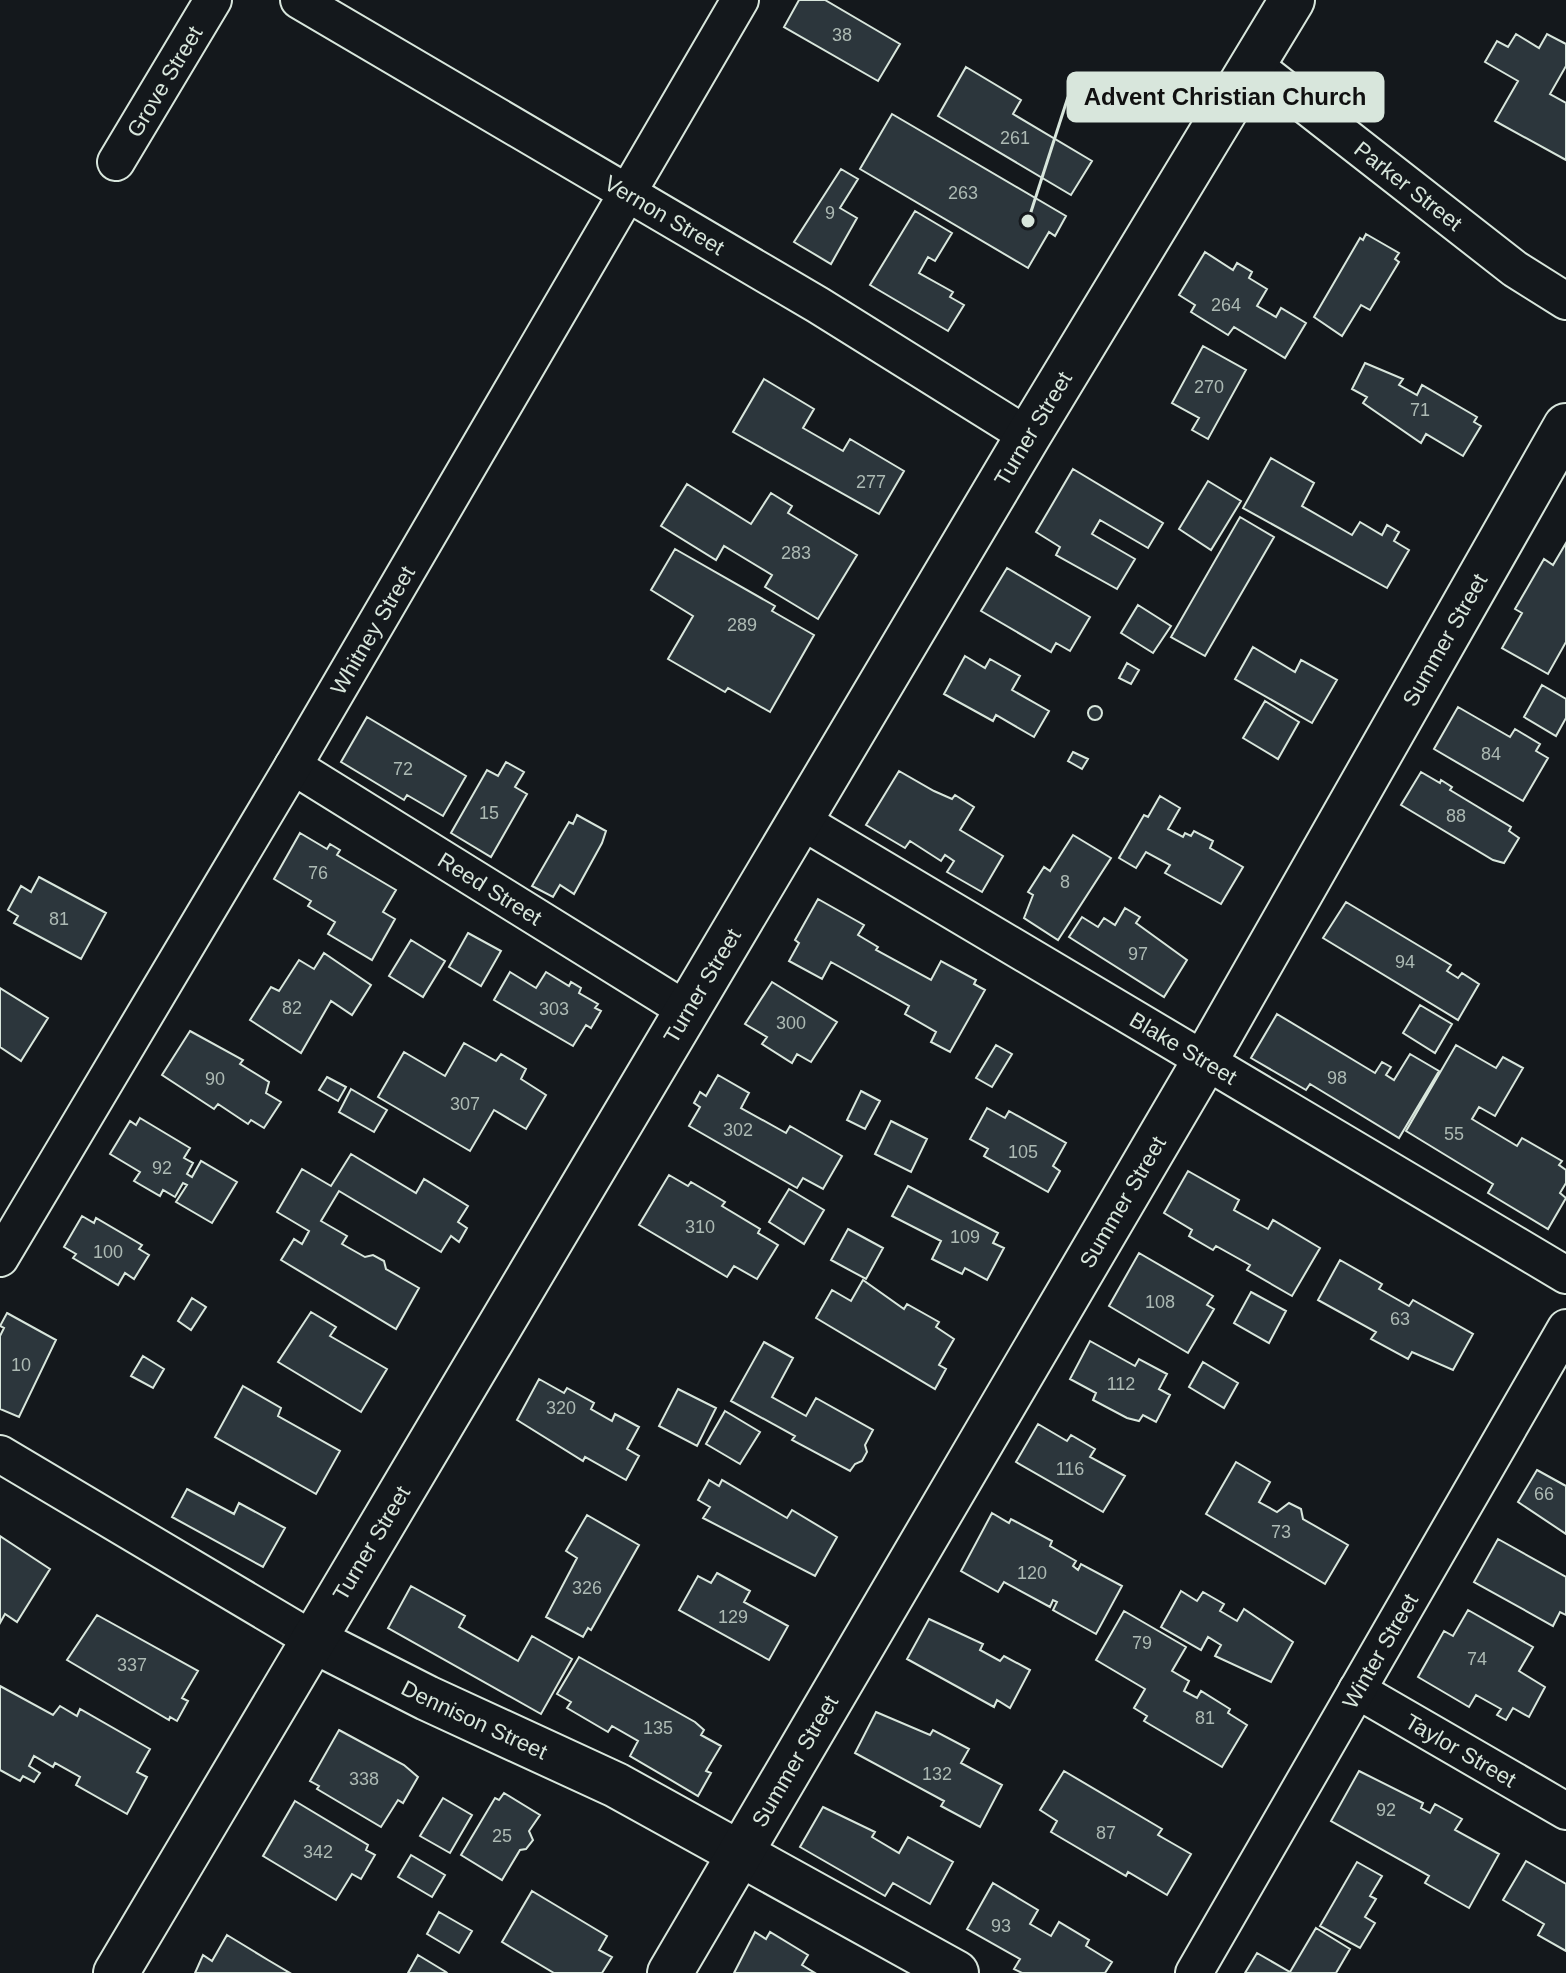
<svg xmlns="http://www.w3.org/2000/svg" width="1566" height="1973" viewBox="0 0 1566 1973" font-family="Helvetica,sans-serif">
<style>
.building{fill:#2c363c;stroke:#d8e6dc;stroke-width:2}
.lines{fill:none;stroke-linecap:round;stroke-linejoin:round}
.minor-casing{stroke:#d8e6dc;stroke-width:40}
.tertiary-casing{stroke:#d8e6dc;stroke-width:48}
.secondary-casing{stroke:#d8e6dc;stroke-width:48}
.minor{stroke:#14181c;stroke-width:36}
.tertiary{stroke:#14181c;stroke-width:44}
.secondary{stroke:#14181c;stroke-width:44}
.labels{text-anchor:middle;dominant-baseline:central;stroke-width:6;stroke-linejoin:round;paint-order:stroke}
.number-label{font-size:18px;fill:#adbab4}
.street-label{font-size:22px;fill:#d8e6dc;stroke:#14181c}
.leader{fill:none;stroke:#d8e6dc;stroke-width:3}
.callout-dot{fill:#d8e6dc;stroke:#14181c;stroke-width:3}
.callout{fill:#d8e6dc;stroke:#d8e6dc;stroke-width:3}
.callout-label{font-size:24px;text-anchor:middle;font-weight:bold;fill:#111}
</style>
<rect width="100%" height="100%" fill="#14181c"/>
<path class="building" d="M799,0H825L900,44L878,81L784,27Z
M1516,34L1539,48L1547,34L1566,44V66L1550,94L1566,103V160L1495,121L1518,81L1485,62L1497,41L1508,47Z
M966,67L1021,100L1013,114L1092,161L1071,195L938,116Z
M892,114L1066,216L1055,236L1049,232L1028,268L860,169Z
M841,169L858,179L840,208L857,218L831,264L794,242Z
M915,211L952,233L935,261L928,257L919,273L953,292L950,297L964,305L948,331L870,285Z
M1366,234L1399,253L1395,259L1399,262L1370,310L1361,305L1342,336L1314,317L1360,238L1363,240Z
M1205,252L1233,270L1237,263L1252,272L1249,278L1267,289L1257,306L1276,317L1281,308L1306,323L1285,358L1234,327L1228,335L1191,312L1195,305L1179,295Z
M1203,346L1246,370L1208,439L1192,430L1199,418L1172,403Z
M1365,363L1403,379L1399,385L1417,395L1422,385L1477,417L1474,422L1481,426L1463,456L1426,434L1421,443L1363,403L1367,397L1352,389Z
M764,379L814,409L803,428L843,451L850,439L904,471L879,514L733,432Z
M1271,458L1314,483L1302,506L1352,535L1360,522L1382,535L1387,525L1399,532L1394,541L1409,550L1387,588L1243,508Z
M1073,469L1163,523L1148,548L1100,520L1092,534L1135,559L1117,589L1056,555L1060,547L1036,532Z
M1208,481L1241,501L1211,550L1179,529Z
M687,484L751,524L771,493L792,506L788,513L857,555L818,619L765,587L772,575L734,552L724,546L716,560L661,526Z
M1240,517L1274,537L1205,656L1171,637Z
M1566,543V642L1548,674L1502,648L1522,613L1515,609L1544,559L1553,565Z
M675,549L775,606L772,611L814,635L770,712L728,688L725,692L668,659L693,616L651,590Z
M1007,568L1090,617L1070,651L1056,643L1051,652L981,611Z
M1138,605L1171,626L1153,653L1121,633Z
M1253,647L1295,672L1301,660L1337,680L1312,723L1235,679Z
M965,656L985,668L990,659L1020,676L1012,690L1049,711L1034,737L996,715L993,721L944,694Z
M1127,663L1139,670L1131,684L1119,678Z
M1542,685L1566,699V718L1556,736L1524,717Z
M1265,701L1299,722L1278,759L1243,738Z
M1088 713a7 7 0 1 1 14 0a7 7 0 1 1-14 0Z
M1458,707L1510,737L1515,729L1540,744L1536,751L1548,758L1523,801L1434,749Z
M367,717L466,776L443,816L407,795L404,800L341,762Z
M1073,752L1088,759L1082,769L1068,761Z
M506,762L524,772L515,787L527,794L491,857L451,833L487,770L498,776Z
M899,771L934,791L952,799L955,795L974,807L960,830L1003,856L982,892L947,872L954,861L945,855L941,861L910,841L905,848L866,825Z
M1421,772L1440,783L1441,780L1452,787L1450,790L1511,827L1509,831L1519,838L1504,863L1493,860L1401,805Z
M1160,796L1180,808L1168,829L1183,837L1185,833L1191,836L1194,831L1213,841L1210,848L1243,867L1221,904L1165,873L1170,865L1146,852L1136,868L1119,858L1144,815L1148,817Z
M577,815L606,831L602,843L574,894L560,885L553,897L532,886L569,822L573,824Z
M300,833L327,849L330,844L340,850L337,855L396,890L383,912L395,919L372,960L328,934L335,922L308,906L311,901L274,879Z
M1073,835L1111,858L1058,940L1024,918L1033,895L1028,892L1044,867L1050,871Z
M39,877L106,913L81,959L14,923L18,916L8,910L21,886L31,892Z
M818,899L864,925L858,935L878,947L876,950L931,980L941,961L976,980L974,984L985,990L950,1052L931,1042L936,1032L905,1014L909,1006L840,967L831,962L822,979L789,961L799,943L795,940Z
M1346,902L1451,965L1447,971L1458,978L1462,973L1479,984L1458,1020L1323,938Z
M1125,908L1140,917L1136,923L1187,960L1164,997L1069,937L1082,917L1098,927L1104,918L1115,925Z
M468,933L501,951L481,986L449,967Z
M411,940L445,961L423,997L389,976Z
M324,953L371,985L352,1015L331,1001L301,1053L250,1020L271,987L279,991L299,960L314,969Z
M510,972L536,988L546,972L569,986L571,982L581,988L579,993L598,1004L595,1008L601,1011L591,1028L586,1025L573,1046L494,1000Z
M772,982L837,1022L811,1062L797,1054L792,1063L762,1044L767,1037L745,1024Z
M0,988L48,1018L21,1061L0,1047Z
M1420,1005L1452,1024L1435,1053L1403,1033Z
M1277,1014L1375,1073L1382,1062L1391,1067L1386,1075L1394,1080L1410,1054L1439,1071L1399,1138L1310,1084L1306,1090L1251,1058Z
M190,1031L243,1060L240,1064L269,1082L266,1093L281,1102L264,1128L251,1120L248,1124L218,1104L214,1109L162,1075Z
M464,1043L496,1061L501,1054L526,1069L521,1079L546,1095L526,1129L494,1110L470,1151L378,1097L404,1052L445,1076Z
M996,1045L1012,1054L992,1087L976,1078Z
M1456,1045L1496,1068L1503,1057L1523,1068L1495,1116L1479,1107L1472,1119L1517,1146L1522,1138L1562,1161L1559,1165L1566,1170V1183L1560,1193L1566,1198L1548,1229L1488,1193L1493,1184L1406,1131Z
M718,1075L749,1093L741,1108L786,1133L790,1126L842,1156L823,1189L803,1178L797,1188L689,1126L700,1107L694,1103L700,1092L706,1096Z
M327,1077L346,1087L338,1101L319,1090Z
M351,1089L387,1110L374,1132L339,1112Z
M861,1091L880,1101L865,1129L847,1120Z
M987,1108L1005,1118L1009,1111L1066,1143L1053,1166L1060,1171L1048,1192L984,1156L988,1149L970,1139Z
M140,1118L190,1148L184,1158L193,1163L187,1174L192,1177L201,1161L237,1182L212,1223L176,1202L187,1185L183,1183L175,1197L163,1190L160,1196L134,1181L140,1172L110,1154L130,1121L136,1125Z
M891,1121L927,1139L911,1172L875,1154Z
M351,1154L416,1193L424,1179L468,1206L458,1222L467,1228L459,1242L451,1236L441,1252L339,1191L321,1221L347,1236L342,1244L365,1257L373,1255L384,1261L386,1269L419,1288L396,1329L281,1260L294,1239L302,1244L309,1231L277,1212L302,1169L331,1186Z
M1188,1171L1239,1200L1234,1210L1268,1229L1273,1220L1320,1248L1292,1296L1247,1270L1250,1265L1216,1246L1213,1250L1189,1236L1192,1230L1164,1213Z
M669,1175L688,1186L691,1182L725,1202L722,1206L760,1229L758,1233L778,1245L757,1279L734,1266L727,1277L639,1225Z
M908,1186L998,1233L993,1243L1004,1248L987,1280L965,1268L962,1274L932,1259L941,1241L892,1216Z
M789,1189L824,1210L804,1244L769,1222Z
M82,1216L94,1223L96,1218L142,1245L139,1249L149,1255L134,1279L125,1273L118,1285L73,1258L76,1254L64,1247Z
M848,1229L883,1248L866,1279L831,1260Z
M1139,1253L1213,1296L1207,1305L1214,1309L1188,1353L1109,1306Z
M1340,1260L1382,1284L1379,1289L1409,1306L1413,1300L1473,1334L1453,1370L1412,1352L1408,1359L1371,1339L1376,1332L1318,1300Z
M863,1280L904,1309L907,1304L939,1322L936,1327L954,1339L939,1365L946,1369L935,1389L816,1318L832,1290L851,1301Z
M1251,1292L1286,1311L1269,1343L1234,1323Z
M192,1298L206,1307L191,1330L178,1321Z
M311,1312L336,1327L330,1336L387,1369L361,1412L278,1362Z
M7,1313L56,1340L19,1417L0,1409V1336L4,1328L0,1326Z
M1090,1341L1135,1366L1139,1359L1167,1374L1159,1389L1170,1395L1156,1422L1143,1415L1139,1421L1127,1418L1093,1400L1096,1393L1070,1379Z
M764,1342L793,1358L772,1397L806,1416L816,1398L873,1430L865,1445L867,1452L862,1461L855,1464L850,1471L792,1440L795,1436L731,1401Z
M143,1356L164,1369L153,1388L131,1376Z
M1203,1362L1238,1383L1224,1408L1189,1387Z
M539,1379L564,1393L567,1388L594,1403L591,1409L612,1421L615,1414L639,1427L627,1449L639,1456L626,1480L585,1457L583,1461L517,1420Z
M243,1386L281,1408L278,1416L340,1451L316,1494L215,1437Z
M678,1389L716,1408L697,1446L659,1426Z
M725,1411L760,1432L740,1464L706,1444Z
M1038,1424L1067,1441L1071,1435L1095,1449L1090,1457L1125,1476L1103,1512L1016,1462Z
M1236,1462L1270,1482L1259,1502L1277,1512L1289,1503L1301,1509L1303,1519L1348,1545L1325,1584L1206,1514Z
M1537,1470L1566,1486V1534L1518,1502Z
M709,1480L719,1486L722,1480L787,1518L792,1510L837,1537L815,1576L703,1518L710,1507L698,1500Z
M187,1489L234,1514L239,1503L285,1528L263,1567L172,1517Z
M992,1513L1009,1523L1011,1519L1052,1541L1050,1546L1076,1561L1073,1566L1078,1570L1081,1564L1122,1586L1096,1634L1053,1610L1057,1602L1053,1600L1050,1607L1004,1582L998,1592L961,1571Z
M587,1515L639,1545L591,1630L588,1628L583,1637L546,1617L577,1558L566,1551Z
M0,1536L50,1569L17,1622L5,1614L0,1623Z
M1498,1539L1566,1577V1615L1560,1612L1553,1626L1474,1582Z
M717,1573L750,1591L744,1602L788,1626L769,1660L679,1610L698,1576L711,1583Z
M411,1586L465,1616L459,1627L518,1661L532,1636L572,1659L541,1714L388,1628Z
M1181,1591L1197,1601L1203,1592L1224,1604L1220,1611L1237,1621L1244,1609L1293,1642L1271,1682L1215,1656L1221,1645L1208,1637L1201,1650L1161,1627Z
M1468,1610L1533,1647L1519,1671L1545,1687L1529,1717L1513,1708L1506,1720L1497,1715L1501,1709L1476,1695L1469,1707L1418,1677L1444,1631L1453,1636Z
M1124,1611L1186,1647L1172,1671L1189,1681L1184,1691L1197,1698L1201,1691L1230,1709L1228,1713L1247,1725L1222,1767L1144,1721L1147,1716L1134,1708L1145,1689L1096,1660Z
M97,1615L198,1671L182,1698L188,1701L177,1721L170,1717L169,1720L67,1660Z
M929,1619L983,1644L980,1650L1000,1661L1004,1656L1030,1670L1010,1708L997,1700L994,1707L907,1659Z
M579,1657L695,1722L704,1730L701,1735L721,1746L706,1771L711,1773L698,1796L630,1756L638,1741L612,1726L608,1732L567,1708L571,1702L557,1694Z
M0,1686L53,1715L60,1706L77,1716L80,1709L150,1749L137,1772L147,1777L127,1814L76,1785L80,1777L55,1763L53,1767L34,1756L29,1766L40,1773L34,1782L23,1776L20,1781L0,1770Z
M876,1712L930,1735L933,1730L969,1749L961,1763L1002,1785L980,1827L941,1806L944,1801L855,1753Z
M339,1730L404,1765L418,1777L403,1803L398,1800L381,1827L317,1789L319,1786L310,1781Z
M1064,1771L1162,1829L1158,1835L1191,1854L1167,1895L1128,1872L1126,1876L1051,1832L1057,1821L1040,1810Z
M1359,1771L1423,1803L1421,1808L1430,1813L1435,1804L1462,1819L1455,1830L1499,1854L1469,1908L1425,1883L1429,1876L1331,1821Z
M504,1793L540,1815L529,1831L533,1840L526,1849L520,1850L502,1880L461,1855L495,1798L499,1800Z
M443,1798L472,1815L450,1853L420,1836Z
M295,1801L368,1845L366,1850L375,1855L361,1879L352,1874L336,1900L263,1856Z
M823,1807L875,1832L872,1837L899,1853L908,1837L953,1862L930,1904L893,1883L885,1896L800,1847Z
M411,1855L445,1875L432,1897L398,1877Z
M1526,1861L1566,1884V1951L1538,1935L1544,1924L1503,1900Z
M1357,1862L1382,1876L1370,1896L1376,1899L1365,1917L1375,1923L1360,1948L1320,1926Z
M993,1883L1038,1910L1030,1924L1051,1936L1059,1922L1089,1940L1086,1946L1112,1962L1105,1973H1022L1014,1969L1020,1959L967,1929Z
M532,1891L607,1936L599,1950L612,1957L602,1973H554L502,1942Z
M439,1912L472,1931L459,1953L427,1934Z
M1316,1928L1350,1949L1336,1973H1245L1257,1953L1290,1972Z
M755,1932L766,1939L770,1932L808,1955L802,1965L815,1973H734Z
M227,1935L268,1960L290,1973H195L203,1955L212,1961Z
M418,1955L446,1972L447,1973H408Z"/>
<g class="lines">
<g class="minor-casing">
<g id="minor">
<path id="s1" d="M299,0L818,305L1028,436"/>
<path id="s2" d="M1254,65L1515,269L1566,301"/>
<path id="s3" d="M116,162L213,0"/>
<path id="s4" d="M293,766L686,1010"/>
<path id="s5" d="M800,820L1566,1275"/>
<path id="s6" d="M0,1258L293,766L740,0"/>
<path d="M0,1454L313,1640"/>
<path id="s7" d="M1357,1690L1566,1811"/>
<path id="s8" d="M1194,1973L1566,1328"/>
</g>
</g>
<g class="tertiary-casing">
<g id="tertiary">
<path id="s9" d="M313,1640L427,1698L616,1785L956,1973"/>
<path id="s10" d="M670,1973L1206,1059L1566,426"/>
</g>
</g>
<g class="secondary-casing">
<g id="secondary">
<path id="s11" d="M116,1973L1028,436L1292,0"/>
</g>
</g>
<use href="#minor" class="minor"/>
<use href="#tertiary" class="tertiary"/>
<use href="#secondary" class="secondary"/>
</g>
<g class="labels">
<g class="number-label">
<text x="842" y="35">38</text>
<text x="1015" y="138">261</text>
<text x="963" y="193">263</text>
<text x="830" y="213">9</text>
<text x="1226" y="305">264</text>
<text x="1209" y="387">270</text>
<text x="1420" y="410">71</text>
<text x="871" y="482">277</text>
<text x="796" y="553">283</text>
<text x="742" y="625">289</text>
<text x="1491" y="754">84</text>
<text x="403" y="769">72</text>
<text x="489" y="813">15</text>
<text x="1456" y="816">88</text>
<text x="318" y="873">76</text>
<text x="1065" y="882">8</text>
<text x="59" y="919">81</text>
<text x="1138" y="954">97</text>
<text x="1405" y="962">94</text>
<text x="292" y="1008">82</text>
<text x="554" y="1009">303</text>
<text x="791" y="1023">300</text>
<text x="1337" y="1078">98</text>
<text x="215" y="1079">90</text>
<text x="465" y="1104">307</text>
<text x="738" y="1130">302</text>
<text x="1454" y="1134">55</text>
<text x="1023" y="1152">105</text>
<text x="162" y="1168">92</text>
<text x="700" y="1227">310</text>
<text x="965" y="1237">109</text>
<text x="108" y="1252">100</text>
<text x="1160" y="1302">108</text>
<text x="1400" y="1319">63</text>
<text x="21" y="1365">10</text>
<text x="1121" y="1384">112</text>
<text x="561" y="1408">320</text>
<text x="1070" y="1469">116</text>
<text x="1544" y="1494">66</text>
<text x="1281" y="1532">73</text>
<text x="1032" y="1573">120</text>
<text x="587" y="1588">326</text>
<text x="733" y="1617">129</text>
<text x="1142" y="1643">79</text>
<text x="1477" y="1659">74</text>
<text x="132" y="1665">337</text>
<text x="1205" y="1718">81</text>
<text x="658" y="1728">135</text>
<text x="937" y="1774">132</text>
<text x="364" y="1779">338</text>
<text x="1386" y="1810">92</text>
<text x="1106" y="1833">87</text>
<text x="502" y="1836">25</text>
<text x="318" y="1852">342</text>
<text x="1001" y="1926">93</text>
</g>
<g class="street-label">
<text stroke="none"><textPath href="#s3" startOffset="94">Grove Street</textPath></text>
<text stroke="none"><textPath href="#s2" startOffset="196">Parker Street</textPath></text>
<text stroke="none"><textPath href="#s1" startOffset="424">Vernon Street</textPath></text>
<text stroke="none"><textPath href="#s11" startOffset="1796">Turner Street</textPath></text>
<text stroke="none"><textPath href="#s6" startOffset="730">Whitney Street</textPath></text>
<text stroke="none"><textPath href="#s10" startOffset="1542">Summer Street</textPath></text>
<text stroke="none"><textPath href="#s4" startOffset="232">Reed Street</textPath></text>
<text stroke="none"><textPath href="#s11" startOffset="1148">Turner Street</textPath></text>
<text stroke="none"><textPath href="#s5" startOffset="446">Blake Street</textPath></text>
<text stroke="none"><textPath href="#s10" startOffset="894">Summer Street</textPath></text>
<text stroke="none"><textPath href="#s11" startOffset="500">Turner Street</textPath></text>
<text stroke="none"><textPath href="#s8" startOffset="372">Winter Street</textPath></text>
<text stroke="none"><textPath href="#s9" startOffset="180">Dennison Street</textPath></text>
<text stroke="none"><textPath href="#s7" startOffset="120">Taylor Street</textPath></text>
<text stroke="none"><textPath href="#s10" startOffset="246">Summer Street</textPath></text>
</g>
</g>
<path class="leader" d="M1028 221L1068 97"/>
<circle class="callout-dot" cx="1028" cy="221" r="8"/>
<rect class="callout" x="1068" y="73" width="315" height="48" rx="8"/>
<g class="callout-label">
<text x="1225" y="105">Advent Christian Church</text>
</g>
</svg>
